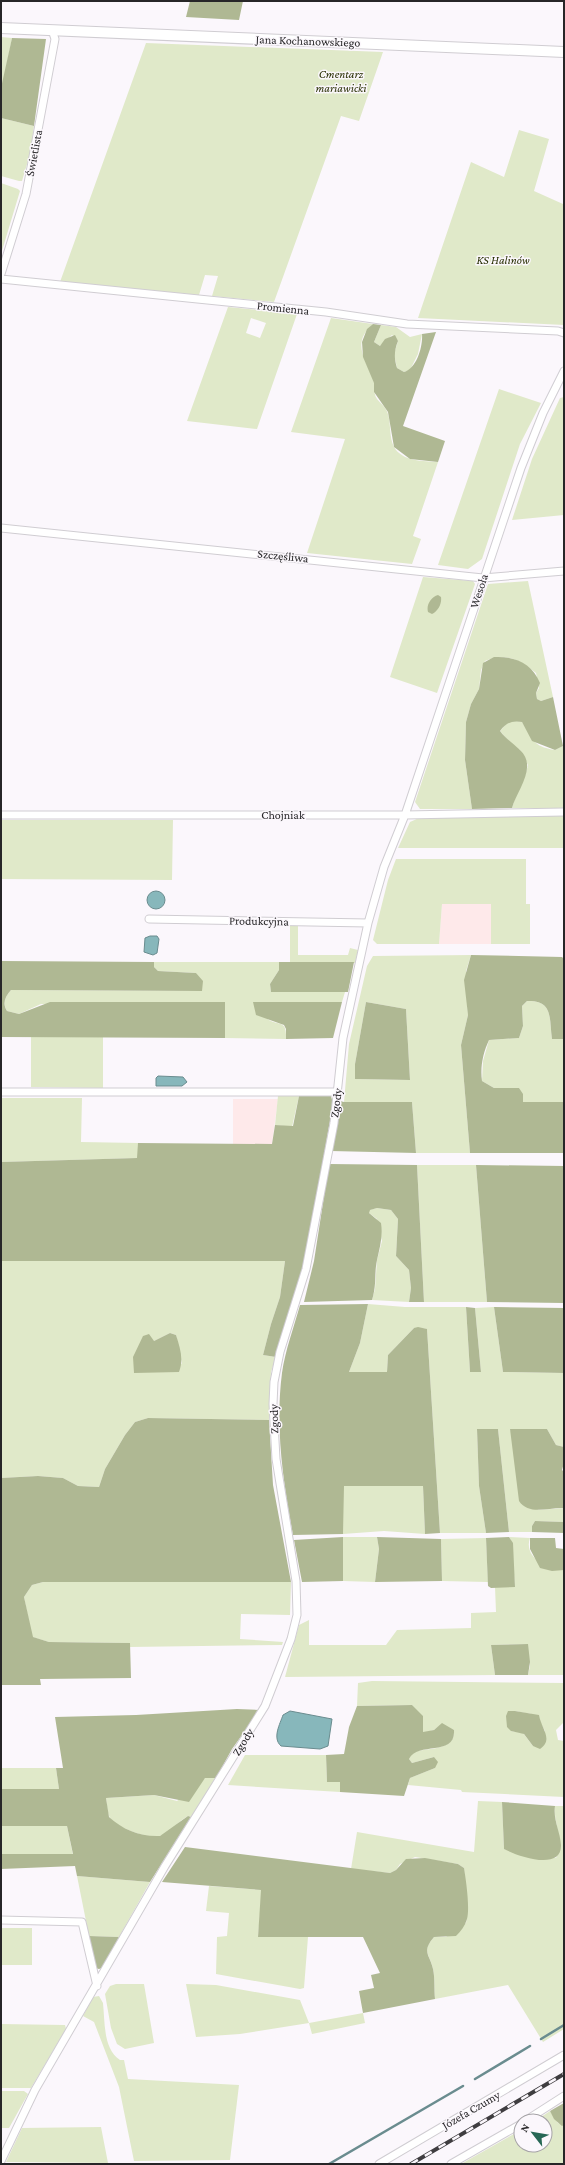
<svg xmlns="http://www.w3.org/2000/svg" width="565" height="2165" viewBox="0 0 565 2165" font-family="'Crimson Pro',serif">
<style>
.commercial{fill:#fee9ea}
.green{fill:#e0e9c9;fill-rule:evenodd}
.forest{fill:#afb893}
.water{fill:#87b7bb;stroke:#6a8c8f}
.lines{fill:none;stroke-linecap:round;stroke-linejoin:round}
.stream{stroke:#6a8c8f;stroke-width:2.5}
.street-casing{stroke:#d0cdd2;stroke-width:9}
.secondary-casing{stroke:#d0cdd2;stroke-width:12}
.street{stroke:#fff;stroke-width:7}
.secondary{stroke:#fff;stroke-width:10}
.rail-casing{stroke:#3f3d40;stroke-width:4}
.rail{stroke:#fbf7fc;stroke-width:2.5;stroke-dasharray:8;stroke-linecap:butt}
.labels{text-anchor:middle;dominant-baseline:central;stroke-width:3;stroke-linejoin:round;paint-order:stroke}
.street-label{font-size:12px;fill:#272628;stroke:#fbf7fc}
.park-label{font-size:12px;font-style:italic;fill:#282f02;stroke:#fbf7fc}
</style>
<rect width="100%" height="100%" fill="#fbf7fc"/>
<path class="commercial" d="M442,904H491V944H439Z
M233,1099H278L272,1144H233Z"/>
<path class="green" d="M1,37L12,38L2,88H1Z
M146,43L383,52L359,121L341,116L274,302L212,296L218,276L205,275L199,295L60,282Z
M1,118L34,126L30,154L22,181H19L1,176Z
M519,130L549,139L534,191L563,204L564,203V325L418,318L471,162L504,177Z
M1,183L18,189L20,191L1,254Z
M228,307L297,314L257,429L187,421ZM251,318L266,323L260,338L246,333Z
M331,318L373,324C350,344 367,360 374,382C375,388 373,393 377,399C381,404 386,407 388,414C391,424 389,437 394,447C403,462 423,461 438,462L413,536L421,539L412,564L307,553L345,439L291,432Z
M381,325L396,327L410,337L422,334L418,354L410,370L404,372L397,368L394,354L398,341L392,335L380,346L374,342Z
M499,389L541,403L520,444L482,559L468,569L438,565Z
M564,397V515L512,520L532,459L560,398Z
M423,577L473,581L475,584L437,693L390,677Z
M528,581L553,697L541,701L537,699L536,693L539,688L536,673C520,660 506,652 485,661L481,670L479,689L471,704L466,722L465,760L472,809H420L415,802L488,584Z
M516,721L522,722C534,739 531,746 555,750L563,746L564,808H512C516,793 525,780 528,765L520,750L513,746L500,731L508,722Z
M564,815V848H398L410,822L419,818Z
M1,820H173L172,880L1,879Z
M396,859H526V904H530V944H491V904H442L439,944H377L373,940L388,880Z
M290,925H298V955H348L350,948L358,950L355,963L290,962Z
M471,955L466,971L468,1015L461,1045L470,1153H416L412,1102H344L349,1044L367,966L373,956ZM366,1002L406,1009L410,1080L355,1079V1064Z
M154,962H279V970L270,984L271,992H345L342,1002L254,1003C258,1008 264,1016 269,1020C280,1026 287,1020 286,1039L225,1038V1002L41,1004L19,1014L7,1011C2,1002 5,997 11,990L202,991L196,973L158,971L154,967Z
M527,1001C554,1000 549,1019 552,1039H564V1102H523L519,1088H494L482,1081L483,1061L489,1040L519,1038L523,1026L522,1006Z
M31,1037H103V1088L31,1087Z
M278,1096H299L292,1127L275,1125Z
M1,1098H82L81,1142L138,1143V1158L1,1162Z
M417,1165H476L487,1302H424Z
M377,1208L391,1210L398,1219L396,1256L409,1270L411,1288L409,1302L372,1300L375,1289L377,1260L382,1241L377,1219L369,1213V1210Z
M1,1261H285L280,1297L271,1324L263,1355L276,1357L271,1372L269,1420L148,1418L135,1422L125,1435L105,1469L99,1487L78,1486L63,1478L38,1476L1,1478ZM170,1333L176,1335L182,1364L154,1341Z
M368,1304L405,1307H466L470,1372H481L475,1308L494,1307L503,1372L564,1373V1447L556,1445L547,1429H510L538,1510L564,1508V1522L535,1521L532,1526V1532H509L498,1429H477L479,1486L486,1533H440L427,1329L414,1328L388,1355L387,1372H349L360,1343Z
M343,1486H423L425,1534L384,1531L343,1534Z
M343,1537H377L379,1549L375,1582L343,1581Z
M509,1537L530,1538C523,1557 548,1571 564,1570V1675H528L530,1666L527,1644L491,1645L495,1675L285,1677L299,1625L309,1620V1645H386L397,1630L471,1628V1613L496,1612L495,1587L515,1586L511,1540Z
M486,1538L488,1582L442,1581L441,1539Z
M43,1582H291L290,1615L241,1614L240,1639L283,1642L282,1645L129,1647L130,1643L49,1642L32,1637L24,1597L32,1585Z
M372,1681L564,1683V1722L556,1730L558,1740L564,1741V1797L462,1792L461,1790L408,1785L410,1778L435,1768L434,1757L412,1763L409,1759L411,1753C425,1747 456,1752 454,1730L439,1726L434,1730L423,1733L412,1705L357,1706L358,1683ZM515,1711C537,1716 534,1710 545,1731L533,1746L523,1733L511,1731Z
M245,1755H326L327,1782H340V1792L228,1785Z
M1,1768H56L59,1789H1Z
M205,1778H216L191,1817L188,1816C178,1821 171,1833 160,1836C148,1839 115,1828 109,1816C107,1811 107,1803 106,1798L154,1795L177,1801Z
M478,1801L502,1802L504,1849L556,1858C565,1843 553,1823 555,1806H564V2029L543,2042L508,1985L435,1999C434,1989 435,1978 433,1969C430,1954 421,1952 434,1937H446L466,1923L467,1917L464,1868L458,1864L415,1857L400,1864L396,1870L390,1873L351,1869L357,1832L474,1852Z
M1,1826H67L73,1855L1,1854Z
M77,1876L150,1882L119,1937L89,1936Z
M209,1886L262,1890L258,1937H308L304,1988L300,1989L216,1974L217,1937L227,1936L229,1913L206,1911Z
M1,1928H32V1965H1Z
M116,1984H144L154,2043L125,2049L117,2044L111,2028L105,1994L110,1986Z
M186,1984L216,1985L300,2000L309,2023L363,2013L365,2023L312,2034L309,2023L240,2034L196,2037Z
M99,1996L103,2003C105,2022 103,2049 120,2060H124L128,2079L239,2085L230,2160L134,2161L119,2087L94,2022L83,2016L93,1997Z
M1,2024L65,2025L66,2029L31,2088H1Z
M1,2091H24L28,2094L9,2128H1Z
M550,2111L558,2123L564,2125V2164H461L521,2130V2145H545V2121H535Z
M101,2127L108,2163L6,2162L22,2128Z"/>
<path class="forest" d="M190,1H243L239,20L186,17Z
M12,38L46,39L34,126L1,118V88Z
M373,324L381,325L374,342L380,346L385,339L395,335L398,341C394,351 394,358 397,368L404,372C417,368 423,346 422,334L436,332L403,426L445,441L438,462L410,459L394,447L388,412L374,392V383L363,357L362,342L367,329Z
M438,595L441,597C442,604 438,611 432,614L428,612C426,605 431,597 438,595Z
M494,657C514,656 532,663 540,683L536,693L537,699L541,701L553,697L563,746L555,750L532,741L522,722C512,720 506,723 500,731C506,739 513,743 520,750C538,767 517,790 512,808L472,809L465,760L466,722L471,704L479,689L483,663Z
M471,955L562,957L564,959V1039H552C549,1019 554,1000 527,1001L522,1006L523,1026L519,1038L489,1040C483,1053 480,1067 482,1081L494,1088H519L523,1094V1102H564V1153H470L461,1045L468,1015L464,980Z
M1,961L154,962V967L158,971L196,973L203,981L202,991L11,990C5,997 2,1003 7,1011L19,1014L50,1002H225V1038L1,1037Z
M279,962H354L348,992H271L270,984L279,970Z
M253,1002H342L333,1038L286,1039V1029L284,1025L256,1015Z
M366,1002L406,1009L410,1080L355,1079V1064Z
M299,1096H331L333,1104L305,1261L276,1357L263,1355L271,1324L280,1297L285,1261H1V1162L137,1158L138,1143L272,1144L275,1125L293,1126Z
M340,1101L344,1102H412L416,1153L331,1151Z
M329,1164L417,1165L424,1302H409L411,1288L409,1270L396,1256L398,1219L391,1210L377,1208L370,1210L369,1213L381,1223C383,1236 380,1247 377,1260C374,1274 377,1284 372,1300L304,1302L314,1261Z
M476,1165L564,1166V1303L487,1302Z
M368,1304L360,1343L349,1372H387L388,1355L414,1328L418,1327L427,1329L440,1533L425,1534L423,1486H344L343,1534L293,1535C283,1482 275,1427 282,1373C285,1351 294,1327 300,1305Z
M466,1307L475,1308L481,1372H470Z
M494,1307L564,1308V1373L503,1372Z
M170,1333L176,1335C180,1348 184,1359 179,1372L134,1373L133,1357L143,1336L149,1334L154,1341Z
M148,1418L269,1420L273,1485L291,1582H43L32,1585L24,1597L33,1637L49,1642L130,1643L131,1678L40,1679L41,1685H1V1478L38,1476L63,1478L78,1486L99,1487L105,1469L125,1435L135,1422Z
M477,1429H498L509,1532L486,1533L479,1486Z
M510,1429H547L556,1445L564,1447V1463L562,1470L564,1472V1508C549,1507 529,1516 519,1501Z
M535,1521L564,1522V1533L532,1532V1526Z
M343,1537V1581L302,1582L294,1540Z
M377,1537L441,1539L442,1581L375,1582L379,1549Z
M509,1537L513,1543L515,1587L491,1588L488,1586L486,1538Z
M530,1538H555L556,1548L564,1549V1570L552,1571L540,1568L530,1549Z
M528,1644L530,1662L528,1675H495L491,1645Z
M412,1705L423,1716V1732L434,1730L442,1723L454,1730C456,1757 418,1741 409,1759L412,1763L434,1757L438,1762L435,1768L410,1778L404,1796L340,1792V1782H327L326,1755L344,1754L349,1727L357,1706Z
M237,1709L260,1710L232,1749L216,1778H205L189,1802L154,1795L106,1798L109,1817C123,1830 141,1837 160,1836L188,1816L191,1817L150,1882L77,1876L75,1866L1,1869V1854H73L67,1826H1V1789H59L56,1768H63L55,1717L136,1715Z
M508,1711H515L539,1715C541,1728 554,1740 540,1749L533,1746L524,1734L511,1731L507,1727L506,1716Z
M502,1802L555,1806C553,1820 560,1831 561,1845C562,1872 517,1856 504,1849Z
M185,1847L390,1873L396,1870L406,1859L425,1858L458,1864L464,1868C466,1880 470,1908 467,1919C465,1926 461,1931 456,1936L434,1937C421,1952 430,1955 433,1969C435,1978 434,1989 435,1999L363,2013L359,1991L374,1988L371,1975L380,1973L363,1937H258L261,1890L162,1882Z
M89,1936L119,1937L102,1968L99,1969L95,1968Z
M564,2103V2125L562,2126L554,2119L550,2111Z"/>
<path class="water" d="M147 900a9 9 0 1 1 18 0a9 9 0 1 1-18 0Z
M150,936H157L159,939L157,953L153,955L144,952L145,938Z
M158,1076L183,1077L187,1082L182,1086H156V1078Z
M290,1711L332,1719L328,1746L320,1749L281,1746C272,1738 280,1724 283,1715Z"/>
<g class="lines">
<path class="stream" d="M541,2039L564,2025
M475,2079L530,2046
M329,2164L463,2086"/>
<g class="street-casing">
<path id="street" d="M1,274L26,194L55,39L52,30
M1,279L326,312L407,324L558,331L564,333
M1,528L483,578L564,571
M1,815H405L564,812
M149,919L368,923
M1,1092H338
M1,1920L82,1922L97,1986
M525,2121L564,2096
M1,2161L35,2090L165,1866L265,1706L291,1639L297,1615L296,1581L276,1459L273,1404L274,1382L280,1352L306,1269L334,1123L343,1038L368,923L384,867L405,815L521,468L543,413L564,371
M379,2164L564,2055
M451,2164L521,2124"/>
</g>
<g class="secondary-casing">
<path id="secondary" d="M1,28L564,52"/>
</g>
<use href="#street" class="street"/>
<use href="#secondary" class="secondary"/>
<g class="rail-casing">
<path id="rail" d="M411,2164L564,2074"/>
</g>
<use href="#rail" class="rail"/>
</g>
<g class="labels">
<g class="street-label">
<text transform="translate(308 41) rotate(2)">Jana Kochanowskiego</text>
<text transform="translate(34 153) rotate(-79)">Świetlista</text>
<text transform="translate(283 308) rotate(6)">Promienna</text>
<text transform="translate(283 556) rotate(6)">Szczęśliwa</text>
<text transform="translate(479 591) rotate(-72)">Wesoła</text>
<text x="283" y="815">Chojniak</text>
<text transform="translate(259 921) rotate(1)">Produkcyjna</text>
<text transform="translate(336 1103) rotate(-82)">Zgody</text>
<text transform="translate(274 1419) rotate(-91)">Zgody</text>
<text transform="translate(243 1742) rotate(-58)">Zgody</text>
<text transform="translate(471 2110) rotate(-30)">Józefa Czumy</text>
</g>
<g class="park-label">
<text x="341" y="74">Cmentarz<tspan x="341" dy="14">mariawicki</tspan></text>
<text x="503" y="260">KS Halinów</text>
</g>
</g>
<rect width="565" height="2165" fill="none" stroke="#272628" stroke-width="4"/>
<g transform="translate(533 2133) rotate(301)"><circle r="19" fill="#fbf7fc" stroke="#a6a3a7"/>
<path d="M0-3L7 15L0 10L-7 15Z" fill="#276755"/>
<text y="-6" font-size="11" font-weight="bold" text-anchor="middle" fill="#272628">N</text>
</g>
</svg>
